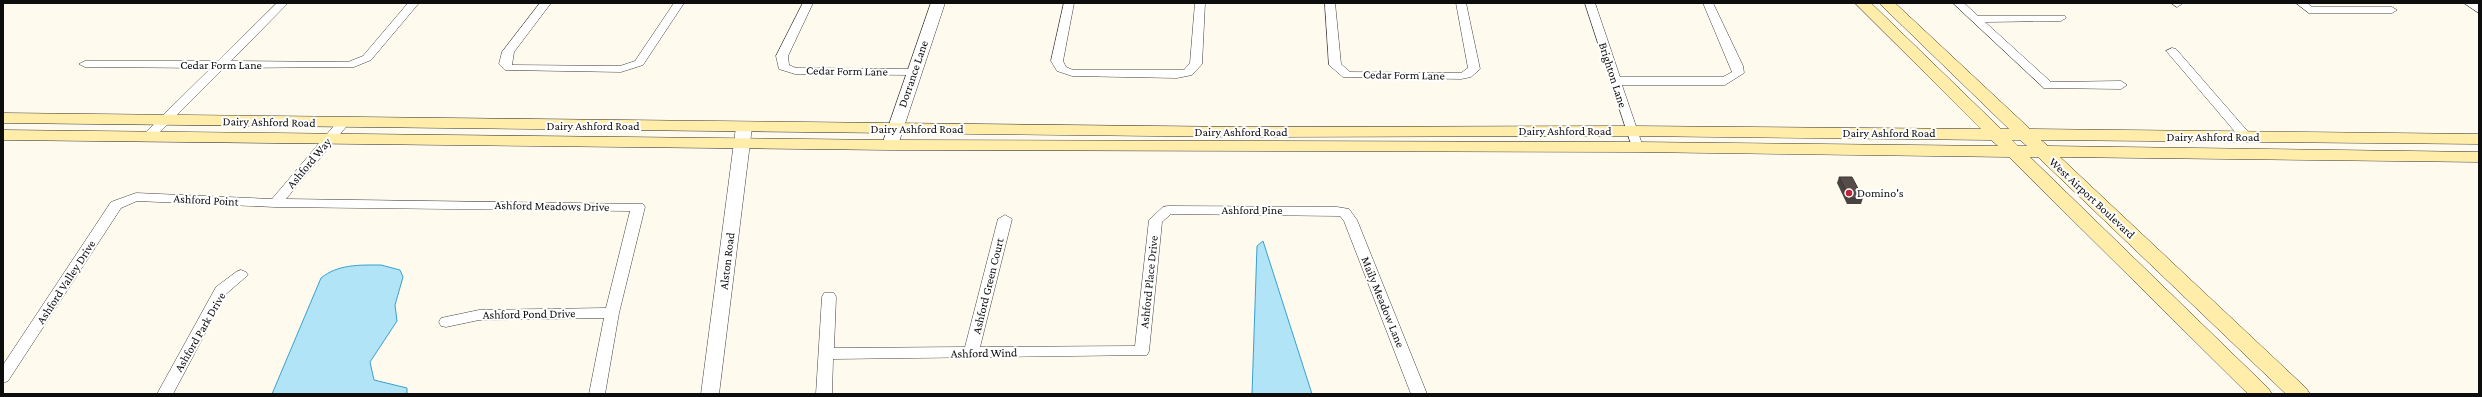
<svg xmlns="http://www.w3.org/2000/svg" width="2482" height="397" viewBox="0 0 2482 397" font-family="'Crimson Pro',serif">
<style>
.water{fill:#b2e4f7;stroke:#38a1cf}
.lines{fill:none;stroke-linecap:round;stroke-linejoin:round}
.minor-casing{stroke:#404040;stroke-width:1}
.tertiary-casing{stroke:#404040;stroke-width:1}
.secondary-casing{stroke:#2f2f2f;stroke-width:1}
.minor{fill:#fff;fill-rule:evenodd}
.tertiary{fill:#fff;fill-rule:evenodd}
.secondary{fill:#ffeda9;fill-rule:evenodd}
.wall{fill:#4a4240}
.building{fill:#564d4a;stroke:#3c3634}
.poi-dot{fill:#c02339;stroke:#fff;stroke-width:1.5}
.labels{text-anchor:middle;dominant-baseline:central;stroke-width:4;stroke-linejoin:round;paint-order:stroke}
.street-label{font-size:12px;fill:#0d0d0d;stroke:#fff}
.poi-label{font-size:12px;fill:#0d0d0d;stroke:#fff;text-anchor:start}
</style>
<rect width="100%" height="100%" fill="#fffaee"/>
<path class="water" d="M1263,241L1312,394H1252L1257,246Z
M381,265L400,270L403,277L395,305L397,321L370,362L374,380L407,388V394H272L321,278C338,264 360,265 381,265Z"/>
<g class="lines">
<g class="minor-casing">
<path id="minor" d="M277,3H288L231,61L348,62L363,56L408,3H419L371,60L354,67L224,68L153,139L149,140L143,136L145,133L211,68L85,67L79,64L85,61H218Z
M540,3H551L514,52L512,65L620,66L635,61L674,3H684L643,65L621,72L505,70L499,64L502,52Z
M803,3H813L788,56L789,65L796,68L913,69L919,72L913,75L795,74L779,69L776,56Z
M1064,3H1074L1063,61L1066,67L1073,70H1184L1190,63L1195,3H1205L1202,64L1192,75L1177,78L1072,76L1057,71L1051,61Z
M1325,3H1335L1341,64L1350,72L1461,73L1468,68L1456,3H1466L1480,69L1471,77L1461,79L1343,77L1329,65Z
M1585,3H1595L1620,77H1723L1732,72L1703,3H1713L1743,66L1744,73L1725,85H1622L1643,147L1641,150H1633Z
M1953,3H1964L1978,16H2065L2066,18L2061,21L1985,22L2051,82L2121,81L2127,85L2121,89L2044,88Z
M2171,3H2182V4L2177,7Z
M2296,3H2307L2312,7H2392L2397,10L2392,13H2309Z
M2172,48L2176,49L2250,134L2252,137L2250,140H2242L2168,53L2166,51Z
M342,120L348,124L346,127L286,199L643,204L645,207L619,313L605,394H589L604,318L479,320L446,327L441,326L439,322L441,318L479,310L606,308L630,211L275,207L137,201L121,208L8,381L3,383V365L111,202L136,193L272,199L338,121Z
M1168,206L1337,207L1349,209L1357,220L1427,394H1411L1344,221L1340,216L1171,214L1162,222L1149,351L1147,355L833,359L832,394H816L822,297L824,293H834L836,297L834,348L965,347L998,219L1005,215L1012,219L980,347L1135,346L1149,220L1163,207Z
M241,270L246,272L248,275L226,294L173,394H157L216,287L236,272Z"/>
</g>
<g class="tertiary-casing">
<path id="tertiary" d="M931,3H945L898,145L895,148H885L882,145Z
M2464,3H2479V13Z
M744,122L752,127L719,394H701L736,127Z"/>
</g>
<g class="secondary-casing">
<path id="secondary" d="M1855,3H1871L2001,129H2009L1879,3H1895L2030,129L2479,134V144L2041,140L2048,146L2479,152V162L2060,157L2306,388L2310,394H2286L2038,157H2030L2268,388L2272,394H2248L2009,157L1637,152L890,150L3,140V130L890,140L1637,142L1998,146L1991,140L1631,136L1244,137L3,123V113L1244,127L1631,126L1981,129ZM2012,140H2020L2027,146H2018Z"/>
</g>
<use href="#minor" class="minor"/>
<use href="#tertiary" class="tertiary"/>
<use href="#secondary" class="secondary"/>
</g>
<path class="wall" d="M1839,177L1863,198L1861,204H1847L1837,183Z"/>
<path class="building" d="M1839,177H1852L1863,198H1850Z"/>
<circle class="poi-dot" cx="1849" cy="193" r="4"/>
<g class="labels">
<g class="street-label">
<text x="221" y="65">Cedar Form Lane</text>
<text transform="translate(847 71) rotate(1)">Cedar Form Lane</text>
<text transform="translate(913 74) rotate(-71)">Dorrance Lane</text>
<text transform="translate(1404 75) rotate(1)">Cedar Form Lane</text>
<text transform="translate(1613 75) rotate(72)">Brighton Lane</text>
<text transform="translate(269 122) rotate(1)">Dairy Ashford Road</text>
<text x="593" y="126">Dairy Ashford Road</text>
<text x="917" y="129">Dairy Ashford Road</text>
<text x="1565" y="131">Dairy Ashford Road</text>
<text x="1241" y="132">Dairy Ashford Road</text>
<text x="1889" y="133">Dairy Ashford Road</text>
<text x="2213" y="137">Dairy Ashford Road</text>
<text transform="translate(309 163) rotate(-50)">Ashford Way</text>
<text transform="translate(2092 198) rotate(43)">West Airport Boulevard</text>
<text transform="translate(206 200) rotate(3)">Ashford Point</text>
<text transform="translate(552 206) rotate(1)">Ashford Meadows Drive</text>
<text x="1252" y="210">Ashford Pine</text>
<text transform="translate(727 261) rotate(-83)">Alston Road</text>
<text transform="translate(66 282) rotate(-57)">Ashford Valley Drive</text>
<text transform="translate(1149 282) rotate(-84)">Ashford Place Drive</text>
<text transform="translate(988 286) rotate(-76)">Ashford Green Court</text>
<text transform="translate(1383 302) rotate(68)">Maily Meadow Lane</text>
<text transform="translate(529 314) rotate(-1)">Ashford Pond Drive</text>
<text transform="translate(200 332) rotate(-60)">Ashford Park Drive</text>
<text transform="translate(984 353) rotate(-1)">Ashford Wind</text>
</g>
<g class="poi-label">
<text x="1857" y="193">Domino's</text>
</g>
</g>
<rect width="2482" height="397" fill="none" stroke="#0d0d0d" stroke-width="8"/>
</svg>
